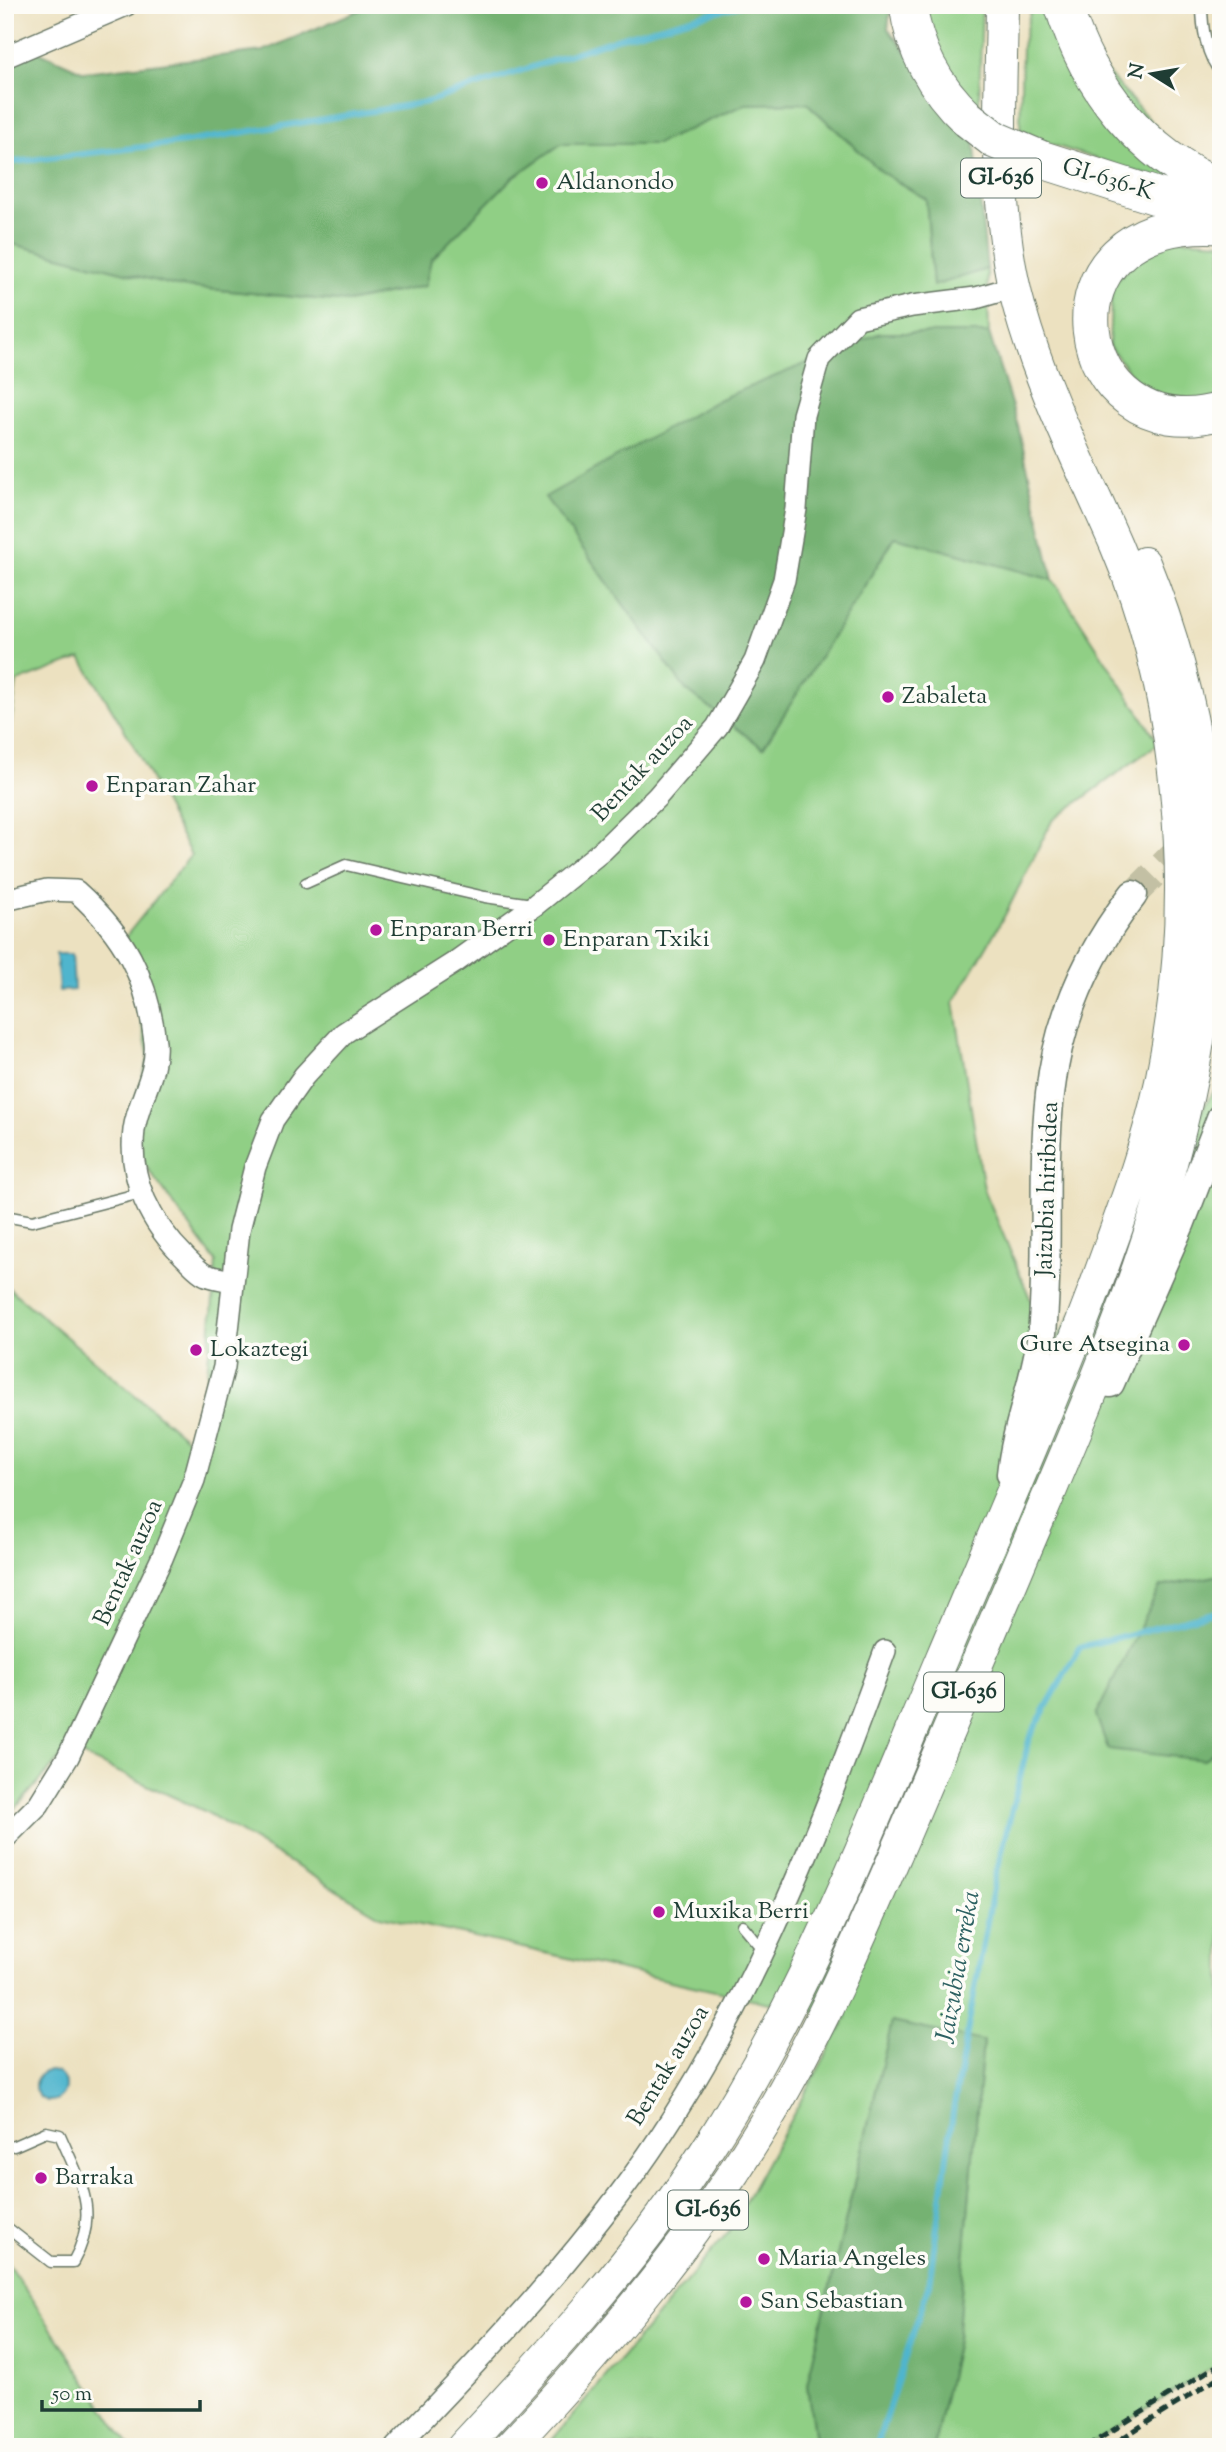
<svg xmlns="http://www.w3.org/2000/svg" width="1226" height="2452" viewBox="0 0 1226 2452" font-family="'Sorts Mill Goudy',serif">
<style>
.green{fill:#90cf85;stroke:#58865c;stroke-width:2}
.forest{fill:#74b272;stroke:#4a7853;stroke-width:2}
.water{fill:#4fb5cd;stroke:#377980;stroke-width:2}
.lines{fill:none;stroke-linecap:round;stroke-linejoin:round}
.stream{stroke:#4fb5cd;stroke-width:6}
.secondary-tunnel{stroke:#c3c0a4;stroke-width:28;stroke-dasharray:28 14;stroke-linecap:butt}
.lane-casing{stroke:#677665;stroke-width:13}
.street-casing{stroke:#677665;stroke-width:24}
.secondary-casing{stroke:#677665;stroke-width:31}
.primary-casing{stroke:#677665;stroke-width:34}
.highway-casing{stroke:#677665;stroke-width:39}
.lane{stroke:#fff;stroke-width:10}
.street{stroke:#fff;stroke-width:21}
.secondary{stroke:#fff;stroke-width:28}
.primary{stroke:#fff;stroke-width:32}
.highway{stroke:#fff;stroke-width:37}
.rail{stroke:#1f3d34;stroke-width:5;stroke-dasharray:10 5;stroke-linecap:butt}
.highway-bridge-casing{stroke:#677665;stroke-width:39;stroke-linecap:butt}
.highway-bridge{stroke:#fff;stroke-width:37}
.poi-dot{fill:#b5179e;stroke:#fdfcf7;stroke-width:2.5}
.labels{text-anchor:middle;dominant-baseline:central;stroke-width:7;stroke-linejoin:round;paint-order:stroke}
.shield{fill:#fdfcf7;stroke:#62766e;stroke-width:2}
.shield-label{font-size:23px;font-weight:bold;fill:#1f3d34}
.street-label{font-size:24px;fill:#1f3d34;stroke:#fdfcf7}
.poi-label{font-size:24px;fill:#1f3d34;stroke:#fdfcf7;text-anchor:start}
.water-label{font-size:26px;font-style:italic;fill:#2d6162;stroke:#fdfcf7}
</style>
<rect width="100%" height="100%" fill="#fdfcf7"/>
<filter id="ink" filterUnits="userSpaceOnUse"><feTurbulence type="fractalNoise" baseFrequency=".0143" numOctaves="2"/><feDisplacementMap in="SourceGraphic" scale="14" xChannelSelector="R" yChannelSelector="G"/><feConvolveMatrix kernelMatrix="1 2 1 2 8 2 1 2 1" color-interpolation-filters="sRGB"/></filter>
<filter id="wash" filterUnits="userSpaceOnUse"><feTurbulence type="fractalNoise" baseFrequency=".00686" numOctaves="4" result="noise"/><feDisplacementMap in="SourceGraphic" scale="28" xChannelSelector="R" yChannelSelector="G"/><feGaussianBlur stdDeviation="1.57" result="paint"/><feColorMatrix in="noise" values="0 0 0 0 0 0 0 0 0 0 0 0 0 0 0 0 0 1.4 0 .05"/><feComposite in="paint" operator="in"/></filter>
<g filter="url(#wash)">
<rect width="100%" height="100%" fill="#ece1c0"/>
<path class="green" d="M922,5H982L979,106L946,70Z
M1032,5H1051L1054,14L1221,199L1041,141L1020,129L1022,46Z
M807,103L883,173L926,199L933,286L987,269L989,333L880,334L763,748L895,536L1053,580L1159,743L1052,821L1005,915L954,1002L984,1189L1051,1348L1221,1080V1575L1160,1587L1204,1760L1221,1745V2363L1084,2447H934L957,2340L983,2042L892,2022L807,2385L816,2447H546L729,2231L847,2017L800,2010L380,1916L204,1811L68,1749L5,1820V1285L201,1451L216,1262L123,1135L149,1057L123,940L191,855L133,744L81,658L17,682L5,765V242L177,286L348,302L425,286L430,260L512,178L561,144H656L746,104Z
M1163,238L1221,242V395L1205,404L1147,394L1109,346L1112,283Z
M5,2259L130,2447H5Z"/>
<path class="forest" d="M371,5H891L888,29L974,136L987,269L933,286L926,199L883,173L807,103L746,104L656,144H561L512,178L431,260L425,286L348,302L176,286L5,242V36L84,72L263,51Z
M880,333H989L1018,426L1053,580L895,537L763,748L686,690L545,497L720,399Z
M1221,1575V1745L1204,1760L1108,1749L1096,1715L1160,1587Z
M892,2022L983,2041L957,2340L934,2447H816L807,2385Z"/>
<path class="water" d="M72,954L74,990L59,991L56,954Z
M35 2086a15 15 0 1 1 30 0a15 15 0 1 1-30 0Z"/>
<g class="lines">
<path class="stream" d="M5,163L185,142L427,102L625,36L740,5
M876,2447L929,2284L954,2105L994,1883L1030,1736L1080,1647L1221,1611"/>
</g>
</g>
<g filter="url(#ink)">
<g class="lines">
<path class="secondary-tunnel" d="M1133,895L1176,852L1221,793"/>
<g class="lane-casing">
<path id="lane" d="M1202,5C1202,26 1206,57 1221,72
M306,883L346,865L485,897L532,904
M5,1213L10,1217L32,1221L141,1193
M742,1925L764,1951
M5,2226L51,2262H73C101,2213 80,2181 60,2135L46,2132L14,2146"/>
</g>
<g class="street-casing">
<path id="street" d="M5,57L126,5
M5,900L47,890L76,891C124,934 148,978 155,1042C158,1074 138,1100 134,1130C128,1180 151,1224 186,1258C192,1264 199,1272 206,1275C214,1278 224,1279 232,1281
M5,1838L39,1804L68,1757L162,1558L194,1480L224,1367L239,1230L255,1167L273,1120L304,1076L344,1033L454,963L535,905L603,850L657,797L717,727L755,661L784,580L796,509L803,415L819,359L858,318L912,306L976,298L1014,287
M396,2447C475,2365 553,2283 621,2192C743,2030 816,1840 885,1651"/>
</g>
<g class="secondary-casing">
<path id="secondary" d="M1110,1383L1181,1222L1221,1118
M1011,1474C1016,1426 1036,1381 1042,1333C1050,1254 1041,1173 1050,1094C1058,1020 1088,953 1133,895"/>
</g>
<g class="primary-casing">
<path id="primary" d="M463,2447C552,2352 638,2258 708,2148C807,1995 872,1823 943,1655C995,1532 1049,1410 1096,1285C1120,1218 1146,1152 1161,1082C1181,986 1186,888 1176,790C1168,707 1149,622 1116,545C1082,467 1043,392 1020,310C992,212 1001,106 1002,5
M510,2447C608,2343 699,2235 772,2111C823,2024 862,1932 902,1840C940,1750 978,1661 1016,1572C1092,1393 1185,1185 1205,990C1220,845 1199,698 1144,563"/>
</g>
<g class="highway-casing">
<path id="highway" d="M908,5C914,50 935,88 968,119
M1063,5C1089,88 1140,153 1221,189
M1040,159L1219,216
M1221,225C1026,213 1070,455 1221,411"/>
</g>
<use href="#lane" class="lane"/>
<use href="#street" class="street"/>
<use href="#secondary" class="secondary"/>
<use href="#primary" class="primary"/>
<use href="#highway" class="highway"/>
<path class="rail" d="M1086,2447L1221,2363
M1108,2447L1221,2376"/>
<g class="highway-bridge-casing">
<path id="highway-bridge" d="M968,119L995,140L1040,159"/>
</g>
<use href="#highway-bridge" class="highway-bridge"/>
</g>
</g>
<g class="poi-dot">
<circle cx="542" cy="183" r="7"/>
<circle cx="888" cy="697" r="7"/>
<circle cx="92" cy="786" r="7"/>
<circle cx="376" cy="930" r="7"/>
<circle cx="549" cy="940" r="7"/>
<circle cx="1184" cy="1345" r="7"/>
<circle cx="196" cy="1350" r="7"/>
<circle cx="659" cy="1912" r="7"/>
<circle cx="41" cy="2178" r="7"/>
<circle cx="764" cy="2259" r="7"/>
<circle cx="746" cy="2302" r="7"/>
</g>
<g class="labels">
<g class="shield">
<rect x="961" y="158.5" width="80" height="39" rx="5"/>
<rect x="924" y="1672.5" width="80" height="39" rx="5"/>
<rect x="668" y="2190.5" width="80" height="39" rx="5"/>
</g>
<g class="shield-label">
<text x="1001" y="178">GI-636</text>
<text x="964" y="1692">GI-636</text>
<text x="708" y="2210">GI-636</text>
</g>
<g class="street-label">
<text transform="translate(1108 180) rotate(17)">GI-636-K</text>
<text transform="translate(643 769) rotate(-47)">Bentak auzoa</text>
<text transform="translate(1048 1189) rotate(-88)">Jaizubia hiribidea</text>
<text transform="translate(129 1563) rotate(-66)">Bentak auzoa</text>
<text transform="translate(669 2066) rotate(-59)">Bentak auzoa</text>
</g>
<g class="poi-label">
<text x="556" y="183">Aldanondo</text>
<text x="902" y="697">Zabaleta</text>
<text x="106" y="786">Enparan Zahar</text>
<text x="390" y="930">Enparan Berri</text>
<text x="563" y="940">Enparan Txiki</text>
<text x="1170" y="1345" text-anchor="end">Gure Atsegina</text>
<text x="210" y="1350">Lokaztegi</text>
<text x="673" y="1912">Muxika Berri</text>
<text x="55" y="2178">Barraka</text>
<text x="778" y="2259">Maria Angeles</text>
<text x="760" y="2302">San Sebastian</text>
</g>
<g class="water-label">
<text transform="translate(959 1967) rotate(-80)">Jaizubia erreka</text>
</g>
</g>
<rect width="1226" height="2452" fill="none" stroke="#fdfcf7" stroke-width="28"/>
<g transform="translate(1152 74) rotate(281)" stroke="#fdfcf7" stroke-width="5" paint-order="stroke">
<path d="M0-5L12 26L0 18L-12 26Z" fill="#1f3d34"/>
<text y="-10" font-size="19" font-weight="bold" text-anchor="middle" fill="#1f3d34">N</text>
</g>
<path d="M42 2400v10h158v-10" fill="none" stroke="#1f3d34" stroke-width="3.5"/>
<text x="52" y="2400" font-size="21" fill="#1f3d34" stroke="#fdfcf7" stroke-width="5" paint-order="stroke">50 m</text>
</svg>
